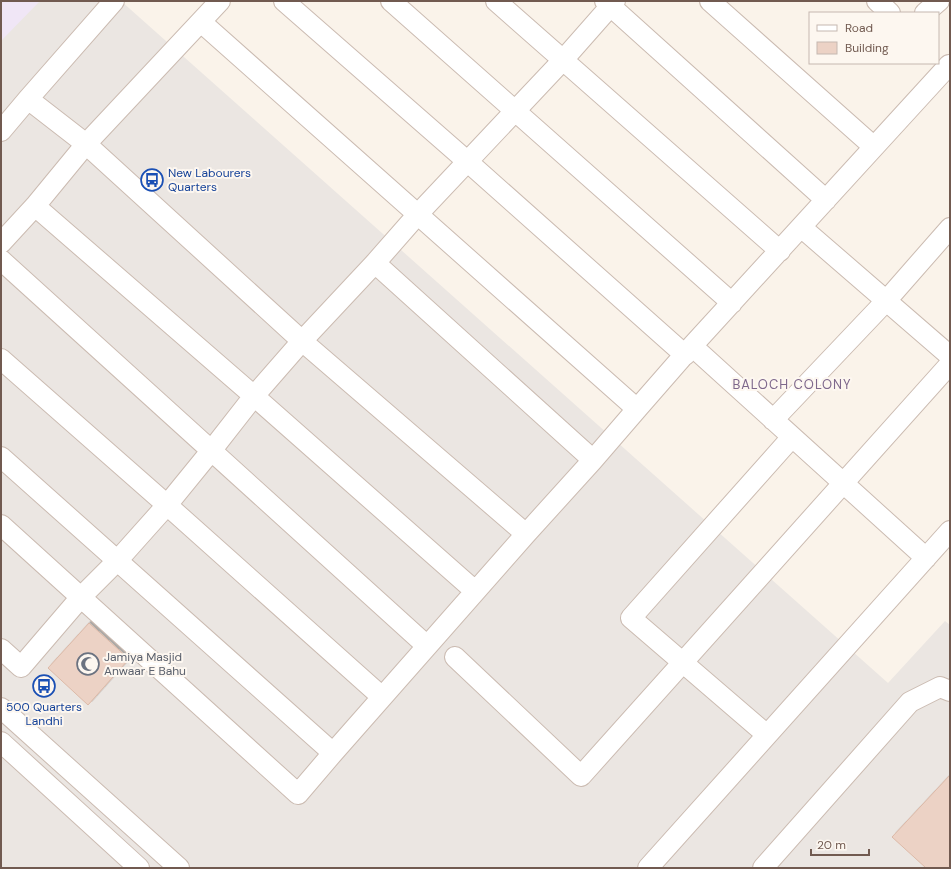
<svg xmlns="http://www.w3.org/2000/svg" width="951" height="869" viewBox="0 0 951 869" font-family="'DM Sans',sans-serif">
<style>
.industrial{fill:#ebe6e2}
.education{fill:#f0e6f6}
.building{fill:#ecd2c5;stroke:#dcb9a7;filter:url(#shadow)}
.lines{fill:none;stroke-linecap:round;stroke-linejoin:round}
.minor-casing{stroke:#cbbbb1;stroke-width:22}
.minor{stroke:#fff;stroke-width:20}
.labels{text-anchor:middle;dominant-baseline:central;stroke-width:4;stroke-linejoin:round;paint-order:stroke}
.transit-label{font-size:12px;fill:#164399;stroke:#fdf7f0;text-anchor:start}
.worship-label{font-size:12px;fill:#5b616d;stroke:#fdf7f0;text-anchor:start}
.neighbourhood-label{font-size:13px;letter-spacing:1px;fill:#7e688c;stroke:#fdf7f0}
</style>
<defs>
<filter id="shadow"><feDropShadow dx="3.5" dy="-3.5" stdDeviation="0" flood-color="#0004"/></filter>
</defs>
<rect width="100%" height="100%" fill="#faf3ea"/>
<path class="industrial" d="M1,1H121L888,683L945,621L950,625V868H1Z"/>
<path class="education" d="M1,1H40L1,41Z"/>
<path class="building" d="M89,623L129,659L88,705L48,668Z
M950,775V868H926L892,837Z"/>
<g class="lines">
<g class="minor-casing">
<path id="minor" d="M284,1L468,162L685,355
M391,1L732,303
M496,1L780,251
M605,1L826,200
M710,1L874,147
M877,1L890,13
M925,13L939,1
M201,22L637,409
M28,99L86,144L302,341L526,534
M1,131L28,99L114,1
M35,206L254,396L475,591
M801,227L950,356
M1,243L35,206L86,144L220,1
M1,260L427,646
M375,263L593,460
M1,359L167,505L382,697
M773,420L886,301L950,228
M1,457L333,753
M1,525L298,794L333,753L526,534L593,460L637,409L692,346
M926,558L692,346L949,65
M1,649L21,667L81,597L117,561L167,505L211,451L254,396L302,341L375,263L418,214L563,60L615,1
M455,657L581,776L950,364
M1,708L179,868
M767,735L631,618L792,437
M1,742L139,868
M648,868L950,531
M763,868L910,702L940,687L950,691"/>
</g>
<use href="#minor" class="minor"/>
</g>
<defs>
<g id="bus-ring" transform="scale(1.15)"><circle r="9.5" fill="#fdf7f0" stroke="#1a4fb4" stroke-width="1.5"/><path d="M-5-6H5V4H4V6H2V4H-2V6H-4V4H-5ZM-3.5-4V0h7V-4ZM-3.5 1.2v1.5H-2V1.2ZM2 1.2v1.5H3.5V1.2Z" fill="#1a4fb4"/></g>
<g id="mosque-ring" transform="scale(1.15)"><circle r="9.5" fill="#fdf7f0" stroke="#6b7280" stroke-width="1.5"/><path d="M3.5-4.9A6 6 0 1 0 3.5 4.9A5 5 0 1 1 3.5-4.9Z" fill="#6b7280"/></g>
</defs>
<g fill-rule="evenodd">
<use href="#bus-ring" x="152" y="180"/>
<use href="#mosque-ring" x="88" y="664"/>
<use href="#bus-ring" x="44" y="686"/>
</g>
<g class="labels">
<g class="transit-label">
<text x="168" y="173">New Labourers<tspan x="168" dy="14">Quarters</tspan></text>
<text x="44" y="707" text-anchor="middle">500 Quarters<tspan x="44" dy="14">Landhi</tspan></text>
</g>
<g class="worship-label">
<text x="104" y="657">Jamiya Masjid<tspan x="104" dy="14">Anwaar E Bahu</tspan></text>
</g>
<g class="neighbourhood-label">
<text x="792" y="384">BALOCH COLONY</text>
</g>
</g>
<rect width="951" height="869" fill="none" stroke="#715a50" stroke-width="4"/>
<rect x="809" y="12" width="130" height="52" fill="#fdf7f0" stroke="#c5b8b0"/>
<rect x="817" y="25" width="20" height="6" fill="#ffffff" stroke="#c5b8b0"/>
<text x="845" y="32" font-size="12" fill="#715a50">Road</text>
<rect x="817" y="42" width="20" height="12" fill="#ecd2c5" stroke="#c5b8b0"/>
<text x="845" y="52" font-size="12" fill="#715a50">Building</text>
<path d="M811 849v6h58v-6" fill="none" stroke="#715a50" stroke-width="2"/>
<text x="817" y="849" font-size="12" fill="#715a50" stroke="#fdf7f0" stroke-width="3" paint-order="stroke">20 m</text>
</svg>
